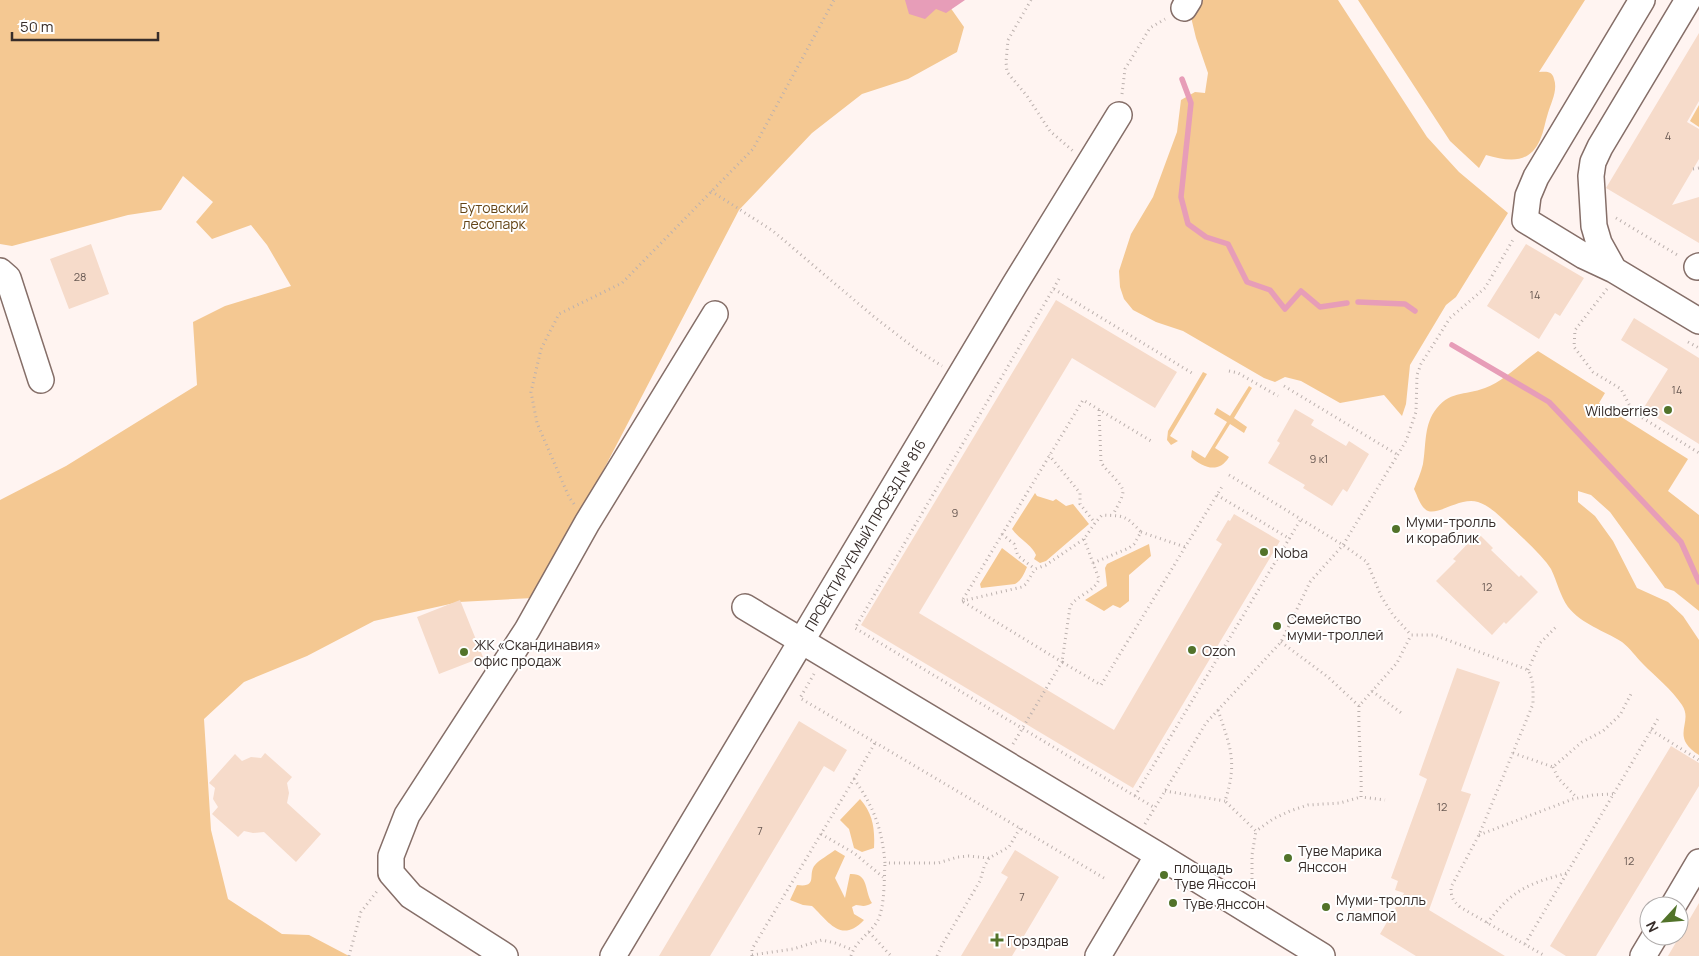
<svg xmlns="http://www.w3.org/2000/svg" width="1699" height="956" viewBox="0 0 1699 956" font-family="Manrope,sans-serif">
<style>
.green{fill:#f4c892}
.water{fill:#e79db8}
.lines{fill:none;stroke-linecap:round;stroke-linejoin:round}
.stream{stroke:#e79db8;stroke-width:5.5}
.building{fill:#f6dbca}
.minor-casing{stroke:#856e68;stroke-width:28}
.path{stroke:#bcb1ae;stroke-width:3;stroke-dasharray:1 4;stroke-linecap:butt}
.minor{stroke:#fff;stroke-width:25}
.poi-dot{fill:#52732a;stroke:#fff;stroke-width:2}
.labels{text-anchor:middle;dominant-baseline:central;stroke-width:4;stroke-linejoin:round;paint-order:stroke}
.number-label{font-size:11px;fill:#675852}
.park-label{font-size:14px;fill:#644517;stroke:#fff}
.poi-label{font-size:14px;fill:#372d2a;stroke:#fff;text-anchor:start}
.street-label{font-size:14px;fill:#372d2a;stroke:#fff}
</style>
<rect width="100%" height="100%" fill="#fff4f1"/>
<path class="green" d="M0,0H945L964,27L957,52L908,79L862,94L812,133L739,210L581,513L533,598L459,602L374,621L307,656L244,682L204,719L211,830L228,899L282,934L309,935L349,956H0V500L66,466L197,385L193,322L225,306L291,286L267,245L251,225L212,239L196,222L213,202L183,176L161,210L128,215L12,246L0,244Z
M1202,0H1338L1427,137L1459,172L1508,213L1456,297L1446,305L1410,365L1406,404L1402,416L1384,395L1340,403L1301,381L1285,377L1275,382L1264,378L1183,331L1156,322L1133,310L1124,299L1120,287L1119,271L1131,234L1153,197L1167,159L1177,132L1181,100L1195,92L1205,93L1208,73L1196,38L1190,13Z
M1358,0H1585L1539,72C1545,72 1552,70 1554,79C1558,90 1551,103 1548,113C1545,122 1544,131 1540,140C1529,165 1508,161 1486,155L1479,168L1450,141Z
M1699,105V127L1690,121Z
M1538,351L1605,393L1599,403L1688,459L1668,491L1699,515V611L1674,591L1665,588L1610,512L1591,495L1578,491V502L1595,516L1613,541L1637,588L1668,602L1683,616L1699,640V755C1669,736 1694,723 1682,705C1672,690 1656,677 1643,664C1636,657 1630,648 1622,642C1603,630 1583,625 1568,607C1560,596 1557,581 1551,569C1545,558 1519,534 1509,525C1501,517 1490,506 1478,502C1459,496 1435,519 1425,509C1420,505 1417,495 1414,489C1417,481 1421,473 1423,464C1426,447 1424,427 1434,412C1449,390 1464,396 1485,388C1504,381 1521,363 1538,351Z
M1203,372L1207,374L1170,436L1178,441L1171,445L1167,440L1168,431Z
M1249,386L1252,388L1234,418L1247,427L1244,433L1230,424L1215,448L1229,457C1219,474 1203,468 1191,457L1192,450L1205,458L1227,422L1214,414L1217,408L1230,416Z
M1035,493L1037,496L1053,501L1056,499L1066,506L1073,504L1089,524L1046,561L1040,563L1034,559L1036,555C1032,545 1019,539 1012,529Z
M1149,544L1151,556L1129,575V601L1120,608L1113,605L1104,611L1085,600L1107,586L1105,568L1107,564Z
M1002,548L1027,567C1024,574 1021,581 1015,584L981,588L980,584Z
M860,799C873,814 875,828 874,848L862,852L854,848L849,829L840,820Z
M835,850L845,856L835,878L845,898L850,874C869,873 864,890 872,903C865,907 863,906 856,905L852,907L854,914L864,920C841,944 829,922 812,906L803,905L790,900L797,885C819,888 807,874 815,865C820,859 829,855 835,850Z"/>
<path class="water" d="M905,0H965L946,13L936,9L925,19L909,14Z"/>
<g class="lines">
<path class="stream" d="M1182,79L1191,103L1181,197L1188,224L1206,237L1228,244L1247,282L1270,290L1285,309L1301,291L1320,307L1347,303
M1358,302L1405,304L1415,311
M1452,345L1549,402L1681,542L1699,582"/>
</g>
<path class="building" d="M1699,33V101L1687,122L1699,129V159L1672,205L1699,197V243L1606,188Z
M91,244L109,294L69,309L50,259Z
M1526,244L1584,278L1560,316L1555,313L1539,339L1487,306Z
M1056,300L1177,372L1155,408L1072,358L919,613L1114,730L1222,544L1216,540L1228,520L1230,521L1234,514L1280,541L1133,788L861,625Z
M1634,318L1699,358V444L1643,409L1668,369L1621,340Z
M1295,409L1314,420L1311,425L1346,446L1349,441L1369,454L1347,492L1343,489L1332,506L1303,488L1305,485L1268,463L1280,443L1277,441Z
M1478,533L1493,548L1491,550L1519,577L1521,575L1538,592L1506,624L1504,622L1492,635L1436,581L1456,561L1453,559Z
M460,600L483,657L439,674L417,617Z
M1457,668L1500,682L1461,791L1471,794L1429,910L1505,956H1416L1380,934L1404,893L1395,890L1398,881L1391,878L1427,779L1419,775Z
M799,721L847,750L834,772L824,766L710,956H659Z
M1671,746L1699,763V786L1596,956H1566L1550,946Z
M265,753L292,777L287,783L289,793L287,803L321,834L296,862L264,832L253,833L244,831L238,837L212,814L218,807L213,799L215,788L209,783L235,754L242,761L251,757L261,758Z
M1015,850L1059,877L1012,956H961L1008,877L1001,873Z
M1699,903V956H1668Z"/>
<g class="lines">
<g class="minor-casing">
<path id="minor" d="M1642,0L1536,177L1528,196L1525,220L1584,256L1614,270L1699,321
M1184,8L1189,0
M1697,267L1699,266
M1614,270L1599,243L1594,226L1591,176L1593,162L1600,147L1688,0
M0,271L8,278L41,380
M745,607L1158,855L1322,956
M1673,906L1699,862
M505,956L411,896L391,873V856L407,815L527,630L587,523L715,314
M613,956L1015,284L1119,115
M1098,956L1158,855
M1643,956L1655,936"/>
</g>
<path class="path" d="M1031,0L1008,40L1006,62L1007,72L1027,96L1050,131L1073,151
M1122,94L1125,69L1150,28L1165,19
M1693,169L1699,168
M711,191L773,231L873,316L917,350L942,366
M1616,218L1679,256
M1059,279L855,628L1155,808
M1054,289L1192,373
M1607,289L1575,330L1574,347L1593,372L1621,389L1633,412L1699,453
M1688,342L1699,348
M1229,371L1238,373L1278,396
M1284,386L1398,455
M1099,410L1101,462C1105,470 1124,485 1123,492C1122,500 1116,508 1113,515
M1229,475L1343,545L1367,562L1381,596L1393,615L1411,635H1434L1528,670C1534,681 1533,691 1533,704L1479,835L1451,887C1451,896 1452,900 1460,907L1545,956
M1217,495L1290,539
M574,504L569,497L537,423L531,392L541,349L559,314L622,283L753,149L834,0
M1141,532L1185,547
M1002,534L1014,544L1018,556L1035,569
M1084,539L1099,579C1095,592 1076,595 1070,607L1062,662L1101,685L1223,485
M1093,563L1129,548L1134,544L1141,532C1125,515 1125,516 1102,515L1095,523
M962,601L1022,587L1026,584L1035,569L1046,565L1084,539L1095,523L1080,504V493L1049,455
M1281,642L1328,677L1359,706L1397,663L1411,635
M1528,670L1540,643L1557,626
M814,674L800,698L1104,878
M1372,691L1404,715
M1359,706C1358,736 1362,766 1361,797L1385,800
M1218,710C1230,747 1238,761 1225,801L1256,831L1273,819L1290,811L1308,805L1340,803L1361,797
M1651,730L1699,760
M1013,744L1062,662L962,601L1083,400L1151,441
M1513,753L1553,767L1582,742L1603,731L1620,715L1631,694
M1553,767L1558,778L1577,798
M854,779L875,743
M1165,791L1225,801
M1135,796L1301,519
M1145,824L1206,723L1281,642L1310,582L1343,545L1406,441L1416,412L1417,375L1421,364L1450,318L1485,288L1514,238
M821,834L854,853L883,877
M1479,835L1573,799L1593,795L1613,794
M1252,884V855L1256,831
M1487,923C1494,915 1501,905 1509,899C1525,884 1547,879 1567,873
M869,932L891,956
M1525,944L1659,717
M752,955L793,949L822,940L835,943L853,950
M349,956L361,912L378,890
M752,956V949L854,779C874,807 882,829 885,863H938L958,857L969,856L989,858
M851,956C855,942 869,934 877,922C885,908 884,879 885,863
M937,956L942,945L980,881L984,867L989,858L1009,847L1020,828"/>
<use href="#minor" class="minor"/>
</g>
<g class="poi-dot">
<circle cx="1668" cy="410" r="5"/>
<circle cx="1396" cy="529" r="5"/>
<circle cx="1264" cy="552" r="5"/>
<circle cx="1277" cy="626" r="5"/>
<circle cx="1192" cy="650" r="5"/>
<circle cx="464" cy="652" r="5"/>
<circle cx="1288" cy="858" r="5"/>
<circle cx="1164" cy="875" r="5"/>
<circle cx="1173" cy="903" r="5"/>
<circle cx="1326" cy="907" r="5"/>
<path d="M994.5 932.5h5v5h5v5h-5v5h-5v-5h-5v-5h5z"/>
</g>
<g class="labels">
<g class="number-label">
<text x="1668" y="135">4</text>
<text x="80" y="276">28</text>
<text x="1535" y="294">14</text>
<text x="1677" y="389">14</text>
<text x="1319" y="458">9 к1</text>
<text x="955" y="512">9</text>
<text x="1487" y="586">12</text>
<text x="1442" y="806">12</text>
<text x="760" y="830">7</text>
<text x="1629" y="860">12</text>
<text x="1022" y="896">7</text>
</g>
<g class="park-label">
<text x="494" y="207">Бутовский<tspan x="494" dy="16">лесопарк</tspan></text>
</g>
<g class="poi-label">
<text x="1658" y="410" text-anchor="end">Wildberries</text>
<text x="1406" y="521">Муми-тролль<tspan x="1406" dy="16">и кораблик</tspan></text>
<text x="1274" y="552">Noba</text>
<text x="1287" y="618">Семейство<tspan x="1287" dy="16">муми-троллей</tspan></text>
<text x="474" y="644">ЖК «Скандинавия»<tspan x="474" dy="16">офис продаж</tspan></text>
<text x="1202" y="650">Ozon</text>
<text x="1298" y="850">Туве Марика<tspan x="1298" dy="16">Янссон</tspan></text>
<text x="1174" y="867">площадь<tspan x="1174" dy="16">Туве Янссон</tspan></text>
<text x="1336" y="899">Муми-тролль<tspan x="1336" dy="16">с лампой</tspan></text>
<text x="1183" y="903">Туве Янссон</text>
<text x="1007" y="940">Горздрав</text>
</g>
<g class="street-label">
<text transform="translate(865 535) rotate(-59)">ПРОЕКТИРУЕМЫЙ ПРОЕЗД № 816</text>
</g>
</g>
<g transform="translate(1664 921) rotate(244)"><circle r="24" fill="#ffffff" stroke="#afabaa"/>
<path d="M0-4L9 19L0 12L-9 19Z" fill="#52732a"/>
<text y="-8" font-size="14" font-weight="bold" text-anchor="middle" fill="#372d2a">N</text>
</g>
<path d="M12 32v8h146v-8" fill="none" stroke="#372d2a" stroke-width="2.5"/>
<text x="20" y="32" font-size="15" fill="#372d2a" stroke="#ffffff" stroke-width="4" paint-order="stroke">50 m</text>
</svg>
